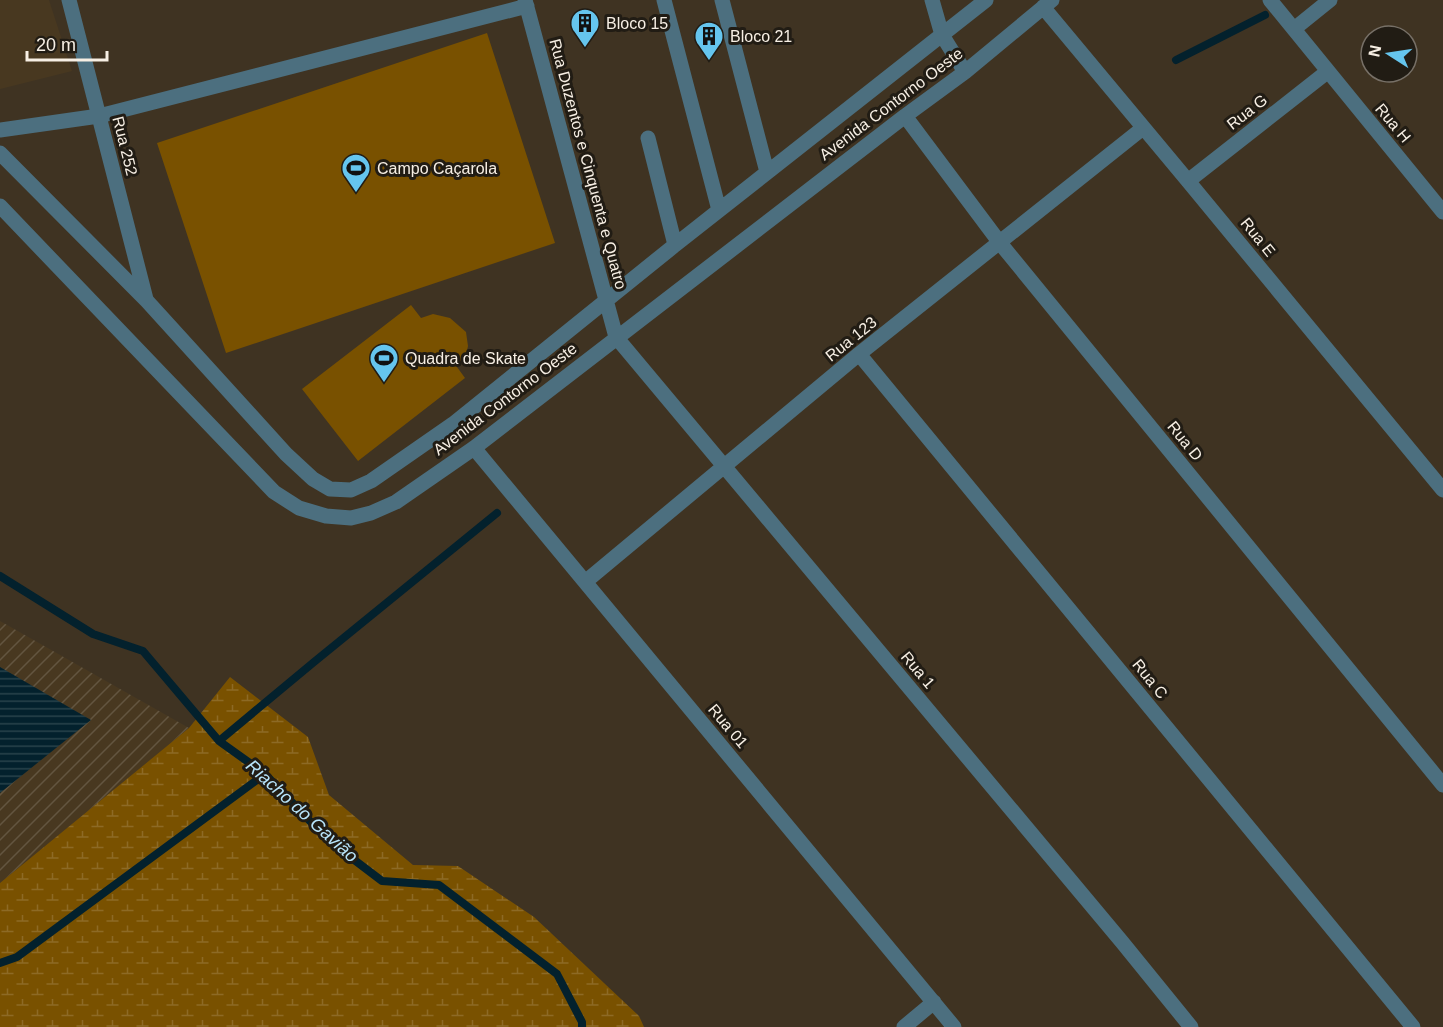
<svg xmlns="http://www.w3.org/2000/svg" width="1443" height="1027" viewBox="0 0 1443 1027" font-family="Helvetica,sans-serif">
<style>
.built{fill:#483820}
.industrial{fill:url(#industrial-furrows)}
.wetland{fill:url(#wetland-marsh)}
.park{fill:#795100}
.water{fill:url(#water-rules)}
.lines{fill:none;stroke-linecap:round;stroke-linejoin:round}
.stream{stroke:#03212d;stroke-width:8}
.minor{stroke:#4c6f7f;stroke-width:15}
.labels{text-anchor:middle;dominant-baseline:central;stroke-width:6;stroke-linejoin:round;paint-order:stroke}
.poi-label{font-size:16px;fill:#f7efe4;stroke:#211c14;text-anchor:start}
.street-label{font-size:16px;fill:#f7efe4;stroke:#211c14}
.water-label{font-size:18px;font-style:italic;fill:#b8e4fa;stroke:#211c14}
</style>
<defs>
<pattern id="industrial-furrows" width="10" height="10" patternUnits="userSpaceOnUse" patternTransform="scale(1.5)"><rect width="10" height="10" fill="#483820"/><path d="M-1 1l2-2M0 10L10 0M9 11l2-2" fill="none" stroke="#635540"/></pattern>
<pattern id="wetland-marsh" width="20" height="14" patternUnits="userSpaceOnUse" patternTransform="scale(1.5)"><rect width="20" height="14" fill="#795100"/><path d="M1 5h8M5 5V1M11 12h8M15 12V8" fill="none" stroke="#8d6a25"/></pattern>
<pattern id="water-rules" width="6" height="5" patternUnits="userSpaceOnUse" patternTransform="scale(1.5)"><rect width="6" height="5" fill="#03212d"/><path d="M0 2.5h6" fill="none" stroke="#28424b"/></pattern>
</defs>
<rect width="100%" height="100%" fill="#3f3322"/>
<path class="built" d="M0,0H49L72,71L0,89Z"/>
<path class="industrial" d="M0,621L189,728L0,883Z"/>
<path class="wetland" d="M230,677L308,737L329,795L413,865L458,866L534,917L639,1016L644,1027H0V883L189,728Z"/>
<path class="park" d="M487,33L555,243L226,353L157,143Z
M411,305L421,318L433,314L450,318L466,332L468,346L465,360L457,367L465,378L358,461L302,389Z"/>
<path class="water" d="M0,667L91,720L0,793Z"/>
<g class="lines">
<path class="stream" d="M1176,60L1265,15
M0,576L93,634L143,651L219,741L265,774L328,840L382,881L439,885L557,974L582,1022V1027
M219,741L314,662L497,513
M0,963L17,957L265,774"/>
<path class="minor" d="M69,0L146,299
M525,0L616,337L1122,942L1191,1027
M664,0L719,210
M722,0L767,172
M932,0L942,35L965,72
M1270,0L1443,212
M1043,7L1188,181L1443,490
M1294,29L1330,0
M905,116L1000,243L1443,785
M0,130L99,116L527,6
M648,138L675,245
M0,153L147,301L286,454L313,479L330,489L351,490L371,481L453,424L675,245L986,0
M1188,181L1327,72
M0,206L274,492L299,508L326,516L351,518L371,513L396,502L474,448L905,116L965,72L1052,0
M859,354L1413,1027
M474,448L954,1027
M585,582L859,354L1143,128
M904,1027L934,1002"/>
</g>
<defs>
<g id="building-pin" transform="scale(1.5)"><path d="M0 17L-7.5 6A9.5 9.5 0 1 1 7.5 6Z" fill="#65c5ee" stroke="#211c14"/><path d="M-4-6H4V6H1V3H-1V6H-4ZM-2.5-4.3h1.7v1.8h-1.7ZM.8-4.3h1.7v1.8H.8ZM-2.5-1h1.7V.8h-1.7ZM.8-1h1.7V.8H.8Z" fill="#111"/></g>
<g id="stadium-pin" transform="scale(1.5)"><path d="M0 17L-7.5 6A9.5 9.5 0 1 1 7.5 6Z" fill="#65c5ee" stroke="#211c14"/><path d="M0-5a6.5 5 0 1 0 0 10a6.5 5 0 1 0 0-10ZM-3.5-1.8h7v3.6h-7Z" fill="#111"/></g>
</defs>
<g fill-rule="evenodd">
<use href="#building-pin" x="585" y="23"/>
<use href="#building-pin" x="709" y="36"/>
<use href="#stadium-pin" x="356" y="168"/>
<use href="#stadium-pin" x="384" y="358"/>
</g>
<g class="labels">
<g class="poi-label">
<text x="606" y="23">Bloco 15</text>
<text x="730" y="36">Bloco 21</text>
<text x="377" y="168">Campo Caçarola</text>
<text x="405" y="358">Quadra de Skate</text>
</g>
<g class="street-label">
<text transform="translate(891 104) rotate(-37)">Avenida Contorno Oeste</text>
<text transform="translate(1247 112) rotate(-38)">Rua G</text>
<text transform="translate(1393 123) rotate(50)">Rua H</text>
<text transform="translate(125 146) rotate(76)">Rua 252</text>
<text transform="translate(588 164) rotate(75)">Rua Duzentos e Cinquenta e Quatro</text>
<text transform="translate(1258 237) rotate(51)">Rua E</text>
<text transform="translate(851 339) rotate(-39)">Rua 123</text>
<text transform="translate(505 399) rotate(-37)">Avenida Contorno Oeste</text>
<text transform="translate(1185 441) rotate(51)">Rua D</text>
<text transform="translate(918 670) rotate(50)">Rua 1</text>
<text transform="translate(1150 679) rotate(51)">Rua C</text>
<text transform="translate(728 726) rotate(50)">Rua 01</text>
</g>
<g class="water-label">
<text transform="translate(302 811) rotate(42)">Riacho do Gavião</text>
</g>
</g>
<g transform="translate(1389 54) rotate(282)"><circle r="28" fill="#211c14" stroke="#777067" stroke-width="1.5"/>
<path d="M0-4.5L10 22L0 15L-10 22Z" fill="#65c5ee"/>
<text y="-9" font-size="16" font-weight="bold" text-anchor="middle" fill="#f7efe4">N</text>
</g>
<path d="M27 51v9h80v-9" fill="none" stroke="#f7efe4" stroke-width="3"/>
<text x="36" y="51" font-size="18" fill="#f7efe4" stroke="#211c14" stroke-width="4.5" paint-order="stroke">20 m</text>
</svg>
